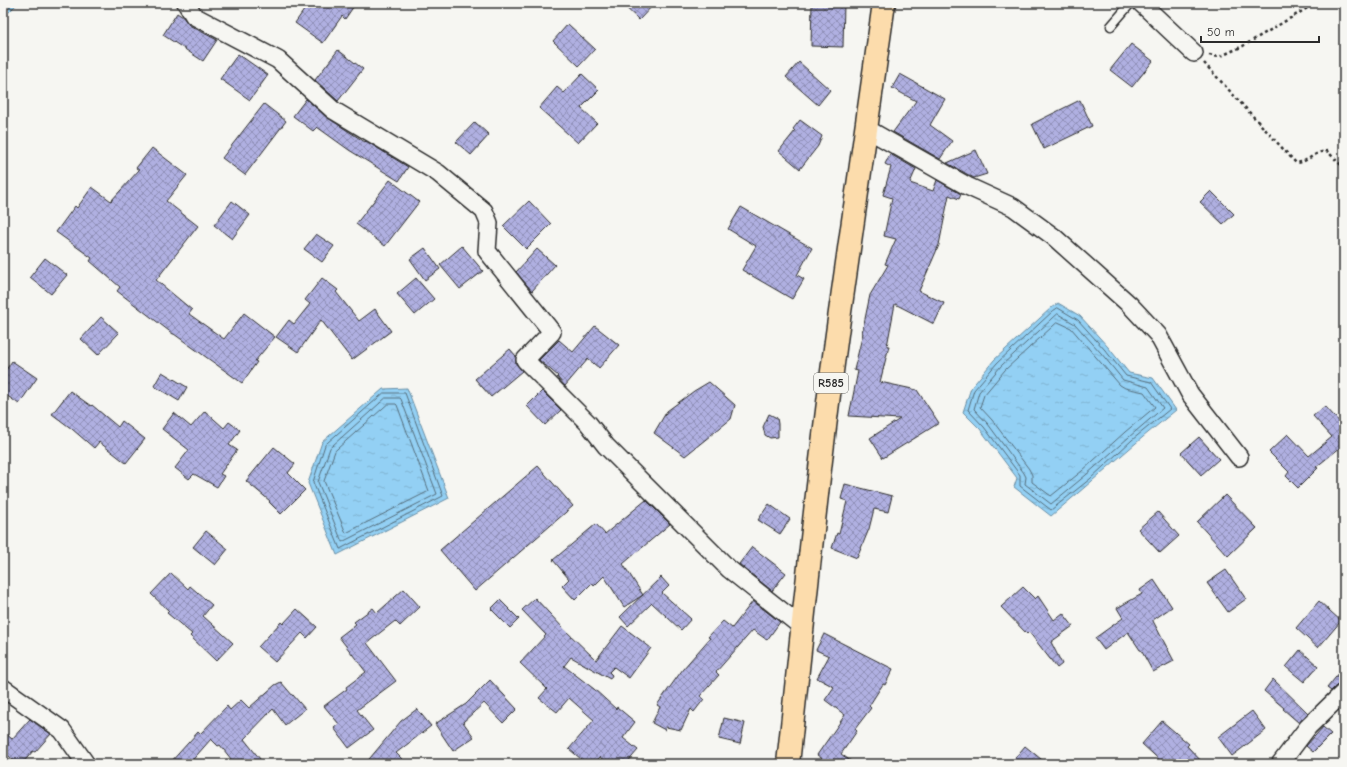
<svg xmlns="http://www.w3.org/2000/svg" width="1347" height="767" viewBox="0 0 1347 767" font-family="'Comic Neue',sans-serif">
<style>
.water{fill:url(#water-ripples);stroke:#698ea4}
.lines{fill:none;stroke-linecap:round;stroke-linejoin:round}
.shore{stroke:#556d7b;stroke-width:1}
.building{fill:url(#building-cross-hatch);stroke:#2b2b2b}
.lane-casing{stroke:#2b2b2b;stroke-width:11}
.street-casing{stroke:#2b2b2b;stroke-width:20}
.primary-casing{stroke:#2b2b2b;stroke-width:25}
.path{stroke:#2b2b2b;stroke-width:2.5;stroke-dasharray:3 3;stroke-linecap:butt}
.lane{stroke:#f6f6f2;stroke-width:8}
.street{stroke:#f6f6f2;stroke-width:17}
.primary{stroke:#fcdcac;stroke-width:22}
.labels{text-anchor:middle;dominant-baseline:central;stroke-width:3.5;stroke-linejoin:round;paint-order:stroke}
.shield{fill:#f6f6f2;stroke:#686867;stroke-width:1}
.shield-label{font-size:12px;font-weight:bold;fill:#2b2b2b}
</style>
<defs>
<pattern id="water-ripples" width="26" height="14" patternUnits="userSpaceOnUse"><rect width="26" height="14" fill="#93d0f4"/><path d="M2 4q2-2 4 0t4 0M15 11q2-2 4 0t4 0" fill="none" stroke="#7fb3d1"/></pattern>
<pattern id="building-cross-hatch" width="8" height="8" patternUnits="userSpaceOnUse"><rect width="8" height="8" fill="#b0b0e1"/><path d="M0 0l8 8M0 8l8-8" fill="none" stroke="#8f8fb7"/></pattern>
</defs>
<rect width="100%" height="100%" fill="#f6f6f2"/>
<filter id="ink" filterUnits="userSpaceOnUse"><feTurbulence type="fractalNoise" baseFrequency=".025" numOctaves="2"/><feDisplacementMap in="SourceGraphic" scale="8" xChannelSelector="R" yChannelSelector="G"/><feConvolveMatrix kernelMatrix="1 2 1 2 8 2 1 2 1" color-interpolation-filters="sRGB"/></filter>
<g filter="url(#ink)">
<path class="water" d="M3,3H18L3,18Z
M1058,303L1080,316L1108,347L1129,373L1153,378L1176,410C1133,444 1093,481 1051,516L1014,487L1017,478L980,429L963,412L971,388L994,360L1051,308Z
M407,388L449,498L337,555L308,483L322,442L383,389Z"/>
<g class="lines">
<path class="shore" d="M1058,308L1078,320L1105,350L1126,376L1151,382L1170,409L1132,440L1090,479L1051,510L1020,486V475L984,427L968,410L974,390L997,363L1053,311Z
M1058,314L1075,324L1101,353L1123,380L1148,387L1163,408L1129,437L1086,475L1051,504L1025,484L1026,477L1024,473L988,424L974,409L979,392L1001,366Z
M1058,322L1071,328L1120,385L1125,388L1144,392L1155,407L1125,432L1082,471L1051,496L1032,482V475L1029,469L992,420L980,407L984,395L1005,370Z
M384,393H405L443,496L340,549L313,482L325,445Z
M386,398H400L401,399L437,494L342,542L318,482L330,448Z
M388,404H396L397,405L429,491L346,533L324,481L335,451Z"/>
</g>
<path class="building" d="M309,3H356L345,19L342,16L323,43L295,23Z
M621,3H655L639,20Z
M812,3H844L843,47L811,46Z
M177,13L183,17L189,25L217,40L203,61L163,35Z
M568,24L595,49L579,66L553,41Z
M1131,44L1153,61L1132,87L1110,70Z
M338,50L363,69L338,101L315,80Z
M238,54L268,75L250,100L220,79Z
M799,62L830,90L818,105L786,77Z
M582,74L599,90L581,108L597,123L578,143L539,108L557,87L564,93Z
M900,74L945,99L930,125L952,141L940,159L893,132L916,101L892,88Z
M306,99L328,118L365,142L366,141L408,167L399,181L349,150L317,127L313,131L293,116Z
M1080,100L1092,126L1044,149L1032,124Z
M264,104L286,121L245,175L222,158Z
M800,120L822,136L818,146L800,169L779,151L795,131L793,129Z
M475,122L489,135L471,155L456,142Z
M152,148L187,175L166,201L198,226L156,280L192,310L189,314L224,339L244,313L275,337L255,361L257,362L242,383L174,334H173L117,291L120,287L90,261L92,258L56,232L75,206L77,208L92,187L111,201L139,170L136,168Z
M976,150L987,174L974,178L947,163Z
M890,154L916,169L910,183L933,191L937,180L961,194L959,199L949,195L939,245L919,291L944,303L934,324L895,304L887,346H889L880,382L917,390L939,423L883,458L870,438L900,419L849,416L858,371L854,370L863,333H862L870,295L888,265L885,264L896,239L884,236L892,198L883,195L891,167L885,164Z
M390,180L419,202L385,246L356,224Z
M1211,191L1234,214L1223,224L1200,202Z
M232,201L250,215L232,239L214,225Z
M529,201L551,224L526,249L503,226Z
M741,207L812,248L797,275L804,279L792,299L742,270L756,246L728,229Z
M316,234L334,246L322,262L304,249Z
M462,246L483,271L460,289L440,265Z
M425,248L440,269L425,280L410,259Z
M537,249L555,265L532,291L516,272Z
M45,258L67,275L51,294L30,277Z
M322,278L338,290L336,292L359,321L375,309L391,331L352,360L321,320L298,352L276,337L289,320L294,324L310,304L305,300Z
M416,278L434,299L415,315L397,294Z
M101,317L119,333L98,355L81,339Z
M595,326L619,345L599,368L588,359L565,386L557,377L558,376L539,360L559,340L573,352Z
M510,349L516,356V363L522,371L491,397L475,379Z
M12,361L37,378L19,404L3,393V374Z
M162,372L187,387L179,401L154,386Z
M709,382L735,405L731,419L685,456L654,433L667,411L694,391Z
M70,391L91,406L92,405L118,427L122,421L145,439L126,463L99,442L94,448L72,429L52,414Z
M542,391L561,410L545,425L527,406Z
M1325,406L1344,427V451L1341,447L1316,467L1318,468L1298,488L1286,476L1289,472L1269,452L1288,434L1309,456L1332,437L1313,416Z
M205,411L224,428L229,422L240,430L229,445L237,450L220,474L224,476L217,487L194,474L189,479L175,468L189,450L162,429L174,413L191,427Z
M769,414L777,418L778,424V437L770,438L765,435L763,427Z
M1199,437L1219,459L1201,475L1181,453Z
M274,447L295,464L288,473L305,490L281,514L269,502L270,501L246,481Z
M538,466L573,506L475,591L440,550Z
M845,484L892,496L888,512L874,509L869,529L857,558L832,548L837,533L839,534L847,501L841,499Z
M1225,495L1257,528L1228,556L1197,522Z
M646,500L670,524L623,564L643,595L624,607L604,576L594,586L592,583L575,600L562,586L569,579L553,560L596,524L605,534Z
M769,504L790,519L780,534L758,520Z
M1158,512L1179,536L1160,553L1138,529Z
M206,531L228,549L215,565L193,547Z
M752,547L786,573L772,591L739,564Z
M1226,570L1246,599L1228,612L1207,583Z
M171,573L188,589L190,586L212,605L203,616L233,643L216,661L190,636L192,634L167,613L169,611L151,594Z
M661,577L669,586L662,593L691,619L681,630L652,603L628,626L620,617Z
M1154,580L1172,607L1153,620V621L1174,661L1153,672L1141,650H1140L1128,632L1104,650L1095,638L1123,618L1117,608L1142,594L1140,590Z
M1023,587L1035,599L1038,596L1054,620L1063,613L1073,626L1051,642L1062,664L1057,668L1029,632L1027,634L1001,607Z
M404,589L420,607L400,626L395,621L367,643L396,681L357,710L373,730L349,748L334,728L339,724L324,706L347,689L346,687L366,672L339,637L356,624L354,622L373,608L377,613Z
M535,598L564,629L596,660L622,626L651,648L629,678L614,667L609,672L612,675L610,679L571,657L564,666L594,689L616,709L617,707L635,722L623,738L638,750L626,764H608L600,757L594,764H587L569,749L594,720L569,698L557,712L539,698L547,689L520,663L546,635L522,610Z
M500,600L519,619L510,628L491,609Z
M753,601L780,622L767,640L753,630L716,672L719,675L700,696L704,699L694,712L691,709L681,730L666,727L665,730L652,723L660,707L657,705L683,669L710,638L708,637L723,621L732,628Z
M1319,601L1341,621L1318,648L1296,628Z
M297,609L317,627L307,638L302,633L275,662L258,647L281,622L283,624Z
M824,634L893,669L885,685L883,684L869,706L871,708L855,729L857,731L841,754L855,764H830L817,755L845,715L825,700L834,687L817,678L829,656L816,650Z
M1300,650L1318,666L1304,682L1286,667Z
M1344,667V682L1337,685L1331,691L1327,688Z
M1273,679L1308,713L1299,723L1283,709L1284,708L1264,691Z
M490,680L517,709L503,723L484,703L463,722L474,737L453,751L435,724L466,704Z
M281,682L293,696V695L305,709L285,725L273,709L244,739L264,764H235L220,745L218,746L211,739L189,764H169L198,732L200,734L227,706L230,710L241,700L249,708L275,685Z
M417,709L431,726L396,753L407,764H365L401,721Z
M1252,711L1266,730L1232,756L1218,737Z
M724,718L745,723L740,744L719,739Z
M30,719L51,734L35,752L33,751L22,764H18L3,751V731L12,739Z
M1162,721L1189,744L1187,746L1204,764H1164L1142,744Z
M1323,727L1331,734L1313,752L1306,746Z
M1025,746L1047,764H1010Z"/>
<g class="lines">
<g class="lane-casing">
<path id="lane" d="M1111,26L1131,3"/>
</g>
<g class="street-casing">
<path id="street" d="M186,3L194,16L278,60L333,110L438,173L484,211L489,223L487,251L552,332L525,360L588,423L606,446L729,569L802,627
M1141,3L1194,53
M867,129L967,186L1013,207L1054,237L1130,305L1158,335L1190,394L1239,457
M3,688L62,730L86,764
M1280,764L1308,727L1344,692"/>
</g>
<g class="primary-casing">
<path id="primary" d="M788,764C804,613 819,462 840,312C854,209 870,106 884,3"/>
</g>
<path class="path" d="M1209,55L1219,57L1243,46L1316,3
M1204,63L1296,163C1309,162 1313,152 1327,151L1344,168"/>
<use href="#lane" class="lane"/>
<use href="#street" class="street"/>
<use href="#primary" class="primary"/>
</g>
</g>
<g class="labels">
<rect class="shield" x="814" y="373" width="34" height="20" rx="3"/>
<g class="shield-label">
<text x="831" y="383">R585</text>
</g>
</g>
<rect width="1347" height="767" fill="none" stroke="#f6f6f2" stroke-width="16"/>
<rect x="8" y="8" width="1331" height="751" fill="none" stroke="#2b2b2b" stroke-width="1.5" filter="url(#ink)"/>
<path d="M1201 36v6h118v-6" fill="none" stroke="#2b2b2b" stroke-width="2"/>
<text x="1207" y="36" font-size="12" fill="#2b2b2b" stroke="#f6f6f2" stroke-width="3" paint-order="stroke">50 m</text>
</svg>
